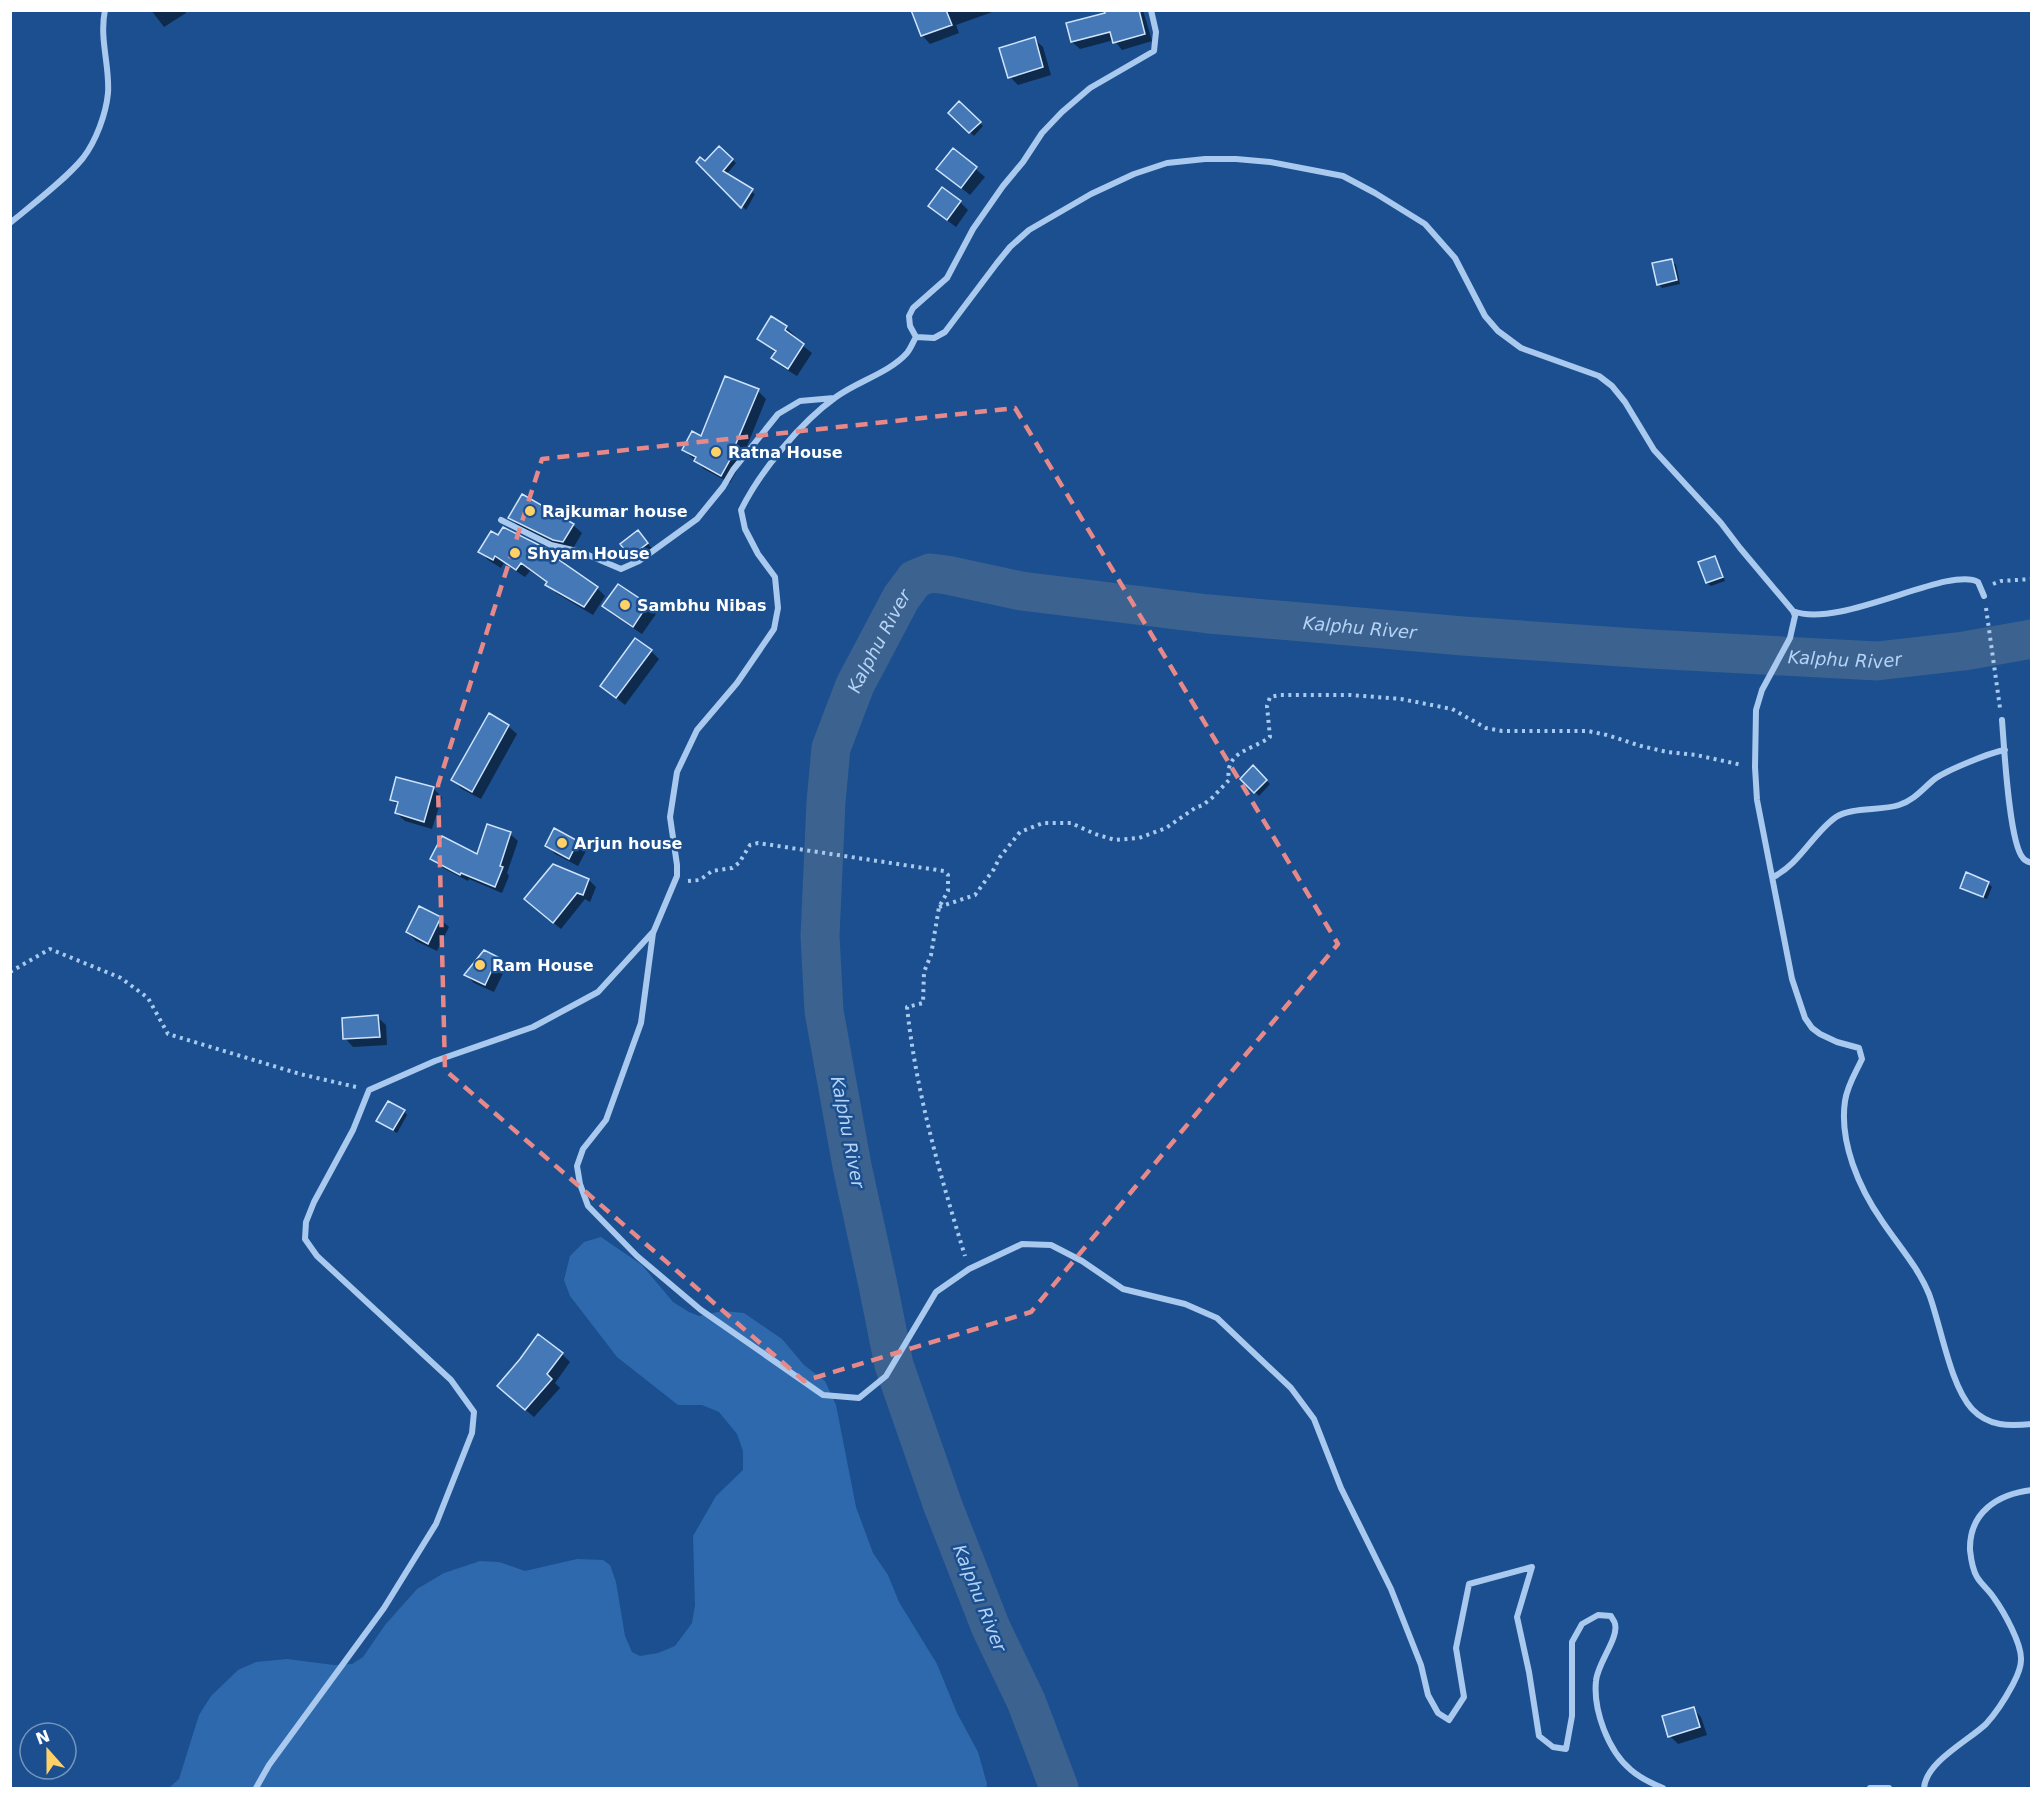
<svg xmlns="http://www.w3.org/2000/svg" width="2042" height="1799" viewBox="0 0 2042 1799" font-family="'DejaVu Sans',sans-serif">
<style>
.green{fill:#2e69ad}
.shadow{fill:#0007}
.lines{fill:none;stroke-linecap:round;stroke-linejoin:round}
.river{stroke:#3c6290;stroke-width:39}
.building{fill:#4478b7;stroke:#cfe3fa;stroke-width:1.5}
.path{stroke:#a9c9ee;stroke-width:4;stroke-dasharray:3 4.5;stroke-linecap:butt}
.minor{stroke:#a9c9ee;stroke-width:6}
.marked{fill:none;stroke:#e88989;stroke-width:4.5;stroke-dasharray:12 8;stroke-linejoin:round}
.poi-dot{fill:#ffd166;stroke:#1b4f8f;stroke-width:2}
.labels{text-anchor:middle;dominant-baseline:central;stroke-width:5;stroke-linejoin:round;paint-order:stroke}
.poi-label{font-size:16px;font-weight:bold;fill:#fff;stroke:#1b4f8f;text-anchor:start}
.water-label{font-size:18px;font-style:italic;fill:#b5d3f5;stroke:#1b4f8f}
</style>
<rect width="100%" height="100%" fill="#1b4f8f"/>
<path class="green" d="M601,1237L642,1265L673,1302L689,1312L699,1316L723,1311L744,1313L782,1339L804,1365L825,1381L836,1405L856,1507L873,1553L888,1575L899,1602L937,1664L957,1713L978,1752L987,1784L986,1788H169L179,1779L199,1715L211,1696L238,1670L256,1662L287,1659L334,1665L352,1664L363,1657L385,1625L417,1589L444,1573L480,1561L499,1562L525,1571L577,1559L603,1560L610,1565L616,1582L625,1636L632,1652L640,1656L658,1653L675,1646L692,1623L695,1605L693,1536L716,1496L743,1470V1451L737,1434L719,1412L702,1405H678L617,1357L570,1296L564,1280L570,1256L584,1242Z"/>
<path class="shadow" d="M151,10H185L186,13L164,27Z
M916,10H998L956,25L959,33L930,44L922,35Z
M1106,10H1143L1152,41L1122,50L1114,40L1080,49L1072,42L1107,14Z
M1034,39L1043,47L1051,75L1018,85L1010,77Z
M959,103L983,126L974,136L950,113Z
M719,148L736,163L726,175L755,194L746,210L698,162H705Z
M953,150L985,177L970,195L938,169Z
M960,202L968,210L956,227L939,214Z
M1672,261L1676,265L1680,284L1662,288L1659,284Z
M786,327L795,336L793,338L812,353L797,376L781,366L773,358L776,353L758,339Z
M758,391L766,399L743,456L744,457L730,483L704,469L684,450L702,439Z
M523,496L573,525L582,533L572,550L563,548L519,526L510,518Z
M638,532L655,552L640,564L632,556Z
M499,537L557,553L565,562L563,565L597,588L605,596L593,615L556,593L548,583L530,571L525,577L504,563L501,568L488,560L480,551Z
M1714,558L1718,562L1725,581L1711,586L1707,583L1700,563Z
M618,586L647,605L656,614L642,634L612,614L604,606Z
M651,651L659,659L625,705L602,686Z
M508,726L517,734L481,799L462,789L453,780Z
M1253,768L1270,784L1259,796L1242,779Z
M433,788L442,797L432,829L405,821L396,813L398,806L391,799Z
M488,826L510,834L518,841L507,873L509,876L502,893L469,879L468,881L439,866L432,858L477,857Z
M555,830L578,843L586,851L578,866L555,854L547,845Z
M589,880L596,887L590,902L585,899L561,929L534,907Z
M1988,883L1992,887L1987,899L1966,891L1962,887Z
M420,908L440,919L449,927L437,951L416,941L407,932Z
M484,952L498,958L506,967L494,992L474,983L466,975Z
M377,1017L386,1025L387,1045L353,1047L345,1038Z
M404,1111L407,1115L397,1133L378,1121Z
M562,1354L570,1362L555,1383L560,1388L534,1417L507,1394Z
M1693,1709L1701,1717L1707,1735L1678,1744L1670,1736Z"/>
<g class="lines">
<path class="river" id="s1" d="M1059,1788L1026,1701L991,1628L943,1506L894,1365L878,1285L852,1166L824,1011L820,936L826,802L831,748L855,685L901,598L915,579L930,573L947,575L1021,591L1209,614L1463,636L1650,649L1877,661L1964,651L2032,639"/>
</g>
<path class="building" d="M911,10H946L952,25L921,36Z
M1104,10H1139L1145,34L1113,43L1110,32L1071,42L1066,23L1105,13Z
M1035,37L1043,67L1008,78L999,48Z
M959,101L981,122L969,133L948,113Z
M719,146L733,159L723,171L753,189L741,208L696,162L700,157L705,161Z
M953,148L977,167L961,188L936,169Z
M942,187L961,201L947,220L928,206Z
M1672,259L1677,280L1657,285L1652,263Z
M771,316L787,326L785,330L804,344L788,369L771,358L776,351L757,339Z
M725,376L759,389L735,446L737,447L721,476L694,461L696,457L682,450L692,431L701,436Z
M522,494L574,524L563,542L553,540L508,518Z
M503,527L549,550L558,552L555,557L598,587L584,607L545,585L547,582L521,563L516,570L495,556L493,560L478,552L491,531L498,535Z
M638,530L648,543L630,557L620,544Z
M1715,556L1723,577L1706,583L1698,562Z
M618,584L648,604L633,627L602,606Z
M635,638L652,650L616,698L600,686Z
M489,713L509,725L472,792L451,780Z
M1253,765L1267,780L1254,793L1240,779Z
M396,777L434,787L424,822L395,813L398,802L390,800Z
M487,824L511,832L500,866L503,867L495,887L461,873L460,875L430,859L442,836L477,854Z
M554,828L578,841L569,859L545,846Z
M553,864L589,879L583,895L577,893L553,923L524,899Z
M1966,872L1989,882L1983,897L1960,888Z
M419,906L441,917L428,944L406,932Z
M484,950L498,957L485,985L464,975Z
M378,1015L380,1037L343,1039L342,1018Z
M388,1101L405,1110L393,1130L376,1121Z
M538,1334L563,1353L547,1374L552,1379L525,1410L497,1386L520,1359Z
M1694,1707L1700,1727L1668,1737L1662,1716Z"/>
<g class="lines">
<path class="path" d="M1993,584L2001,581L2032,579
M1986,608L2000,708
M688,881L700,880L712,871L732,868L739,863L750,845L758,843L944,871L948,875V891L939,907L931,955L924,972L923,1003L907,1007C916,1092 940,1175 965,1256
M939,907L975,895L994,869L1000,857L1020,832L1043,823H1071L1095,834L1115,840L1139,838L1166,828L1195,808L1203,805L1213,797L1229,780C1224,751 1253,750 1270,737L1267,706L1270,697L1280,695H1351L1401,699L1452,709L1486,728L1502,731H1588L1607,735L1641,746L1667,752L1696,755L1742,765
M10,972L50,949L121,978L148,998L168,1034L300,1074L356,1087"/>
<path class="minor" d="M10,223C32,205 66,179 83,158C96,141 106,114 108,93C110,66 99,39 105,10
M916,337C913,342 911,348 907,353C889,373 858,381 836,397C801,422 760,471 741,510L745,529L758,554L775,577L778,608L774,629L737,683L697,730L677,772L670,817L677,865V876L653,933L641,1023L606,1120L583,1149L577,1166L580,1184L588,1206L637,1256L701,1310L823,1395L859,1398L886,1376L936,1292L969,1269L1022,1244L1051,1245L1082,1261L1123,1289L1185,1304L1217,1318L1291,1388L1314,1419L1341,1488L1391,1589L1421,1665L1428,1695L1438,1713L1449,1720L1464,1697L1456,1648L1469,1584L1532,1567L1517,1617L1529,1672L1539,1736L1553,1747L1566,1749L1572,1716V1642L1582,1624L1598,1615L1611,1616C1612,1619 1615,1621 1615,1624C1619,1638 1597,1664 1596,1681C1593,1710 1608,1751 1631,1770C1639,1777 1653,1784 1663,1788
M916,337L934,338L945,332L997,263L1010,247L1029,230L1091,194L1134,174L1167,163L1205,159H1236L1270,162L1343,176L1375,193L1425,224L1455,258L1485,316L1498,331L1521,348L1599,376L1612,386L1625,402L1654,450L1721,523L1740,548L1793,611C1839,630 1949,565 1978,582L1984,596
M916,337L910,326L909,316L913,308L947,278L973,229L1003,186L1023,162L1042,133L1062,112L1090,88L1154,51L1156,32L1151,10
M501,520L551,545L581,552L621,569L639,561L697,519L723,487L733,470L778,414L800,401L834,398
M1793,611L1795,616L1790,638L1762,690L1756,710L1755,767L1757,800L1792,979L1805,1018L1812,1028L1820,1034L1837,1042L1859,1048L1862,1059C1856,1072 1847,1086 1845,1101C1839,1142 1859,1188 1882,1221C1898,1245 1918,1267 1929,1294C1941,1326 1950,1385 1972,1409C1989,1427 2009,1426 2032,1424
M2002,720C2004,745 2009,843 2023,858C2025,861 2029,862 2032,863
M1773,877C1799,865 1813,833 1836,817C1851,807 1881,811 1899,805C1915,800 1924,787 1936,778C1948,770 1991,752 2005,750
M256,1788L269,1765L384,1608L436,1524L472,1433L474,1412L451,1380L317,1256L305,1239L306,1222L314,1202L353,1130L369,1090L435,1061L533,1027L598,992L652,933
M1870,1788H1889
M1924,1788C1926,1762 1968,1741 1986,1724C1996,1713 2005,1699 2012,1686C2016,1678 2021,1670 2021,1660C2022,1644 2004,1612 1994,1598C1989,1590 1981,1584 1977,1577C1972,1569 1971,1559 1970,1550C1969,1513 1997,1494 2032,1490"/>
</g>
<path class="marked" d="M1015,408L1338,944L1031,1312L804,1381L445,1070L438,785L542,459Z"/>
<g class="poi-dot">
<circle cx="716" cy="452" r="6"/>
<circle cx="530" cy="511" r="6"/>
<circle cx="515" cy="553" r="6"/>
<circle cx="625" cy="605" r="6"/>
<circle cx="562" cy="843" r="6"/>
<circle cx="480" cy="965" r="6"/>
</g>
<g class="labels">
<g class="poi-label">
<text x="728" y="452">Ratna House</text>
<text x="542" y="511">Rajkumar house</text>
<text x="527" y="553">Shyam House</text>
<text x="637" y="605">Sambhu Nibas</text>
<text x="574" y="843">Arjun house</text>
<text x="492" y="965">Ram House</text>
</g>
<g class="water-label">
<text stroke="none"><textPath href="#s1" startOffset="1718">Kalphu River</textPath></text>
<text stroke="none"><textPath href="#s1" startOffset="1196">Kalphu River</textPath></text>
<text stroke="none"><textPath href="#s1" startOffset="2204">Kalphu River</textPath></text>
<text transform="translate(848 1132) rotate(79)">Kalphu River</text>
<text transform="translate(980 1598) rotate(68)">Kalphu River</text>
</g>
</g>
<rect width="2042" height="1799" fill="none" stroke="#ffffff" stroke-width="24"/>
<g transform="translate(48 1751) rotate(339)"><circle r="28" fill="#1b4f8f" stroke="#7695bc" stroke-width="1.5"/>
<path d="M0-4.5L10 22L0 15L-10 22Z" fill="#ffd166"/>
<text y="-9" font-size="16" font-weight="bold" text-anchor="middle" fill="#ffffff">N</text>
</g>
</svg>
